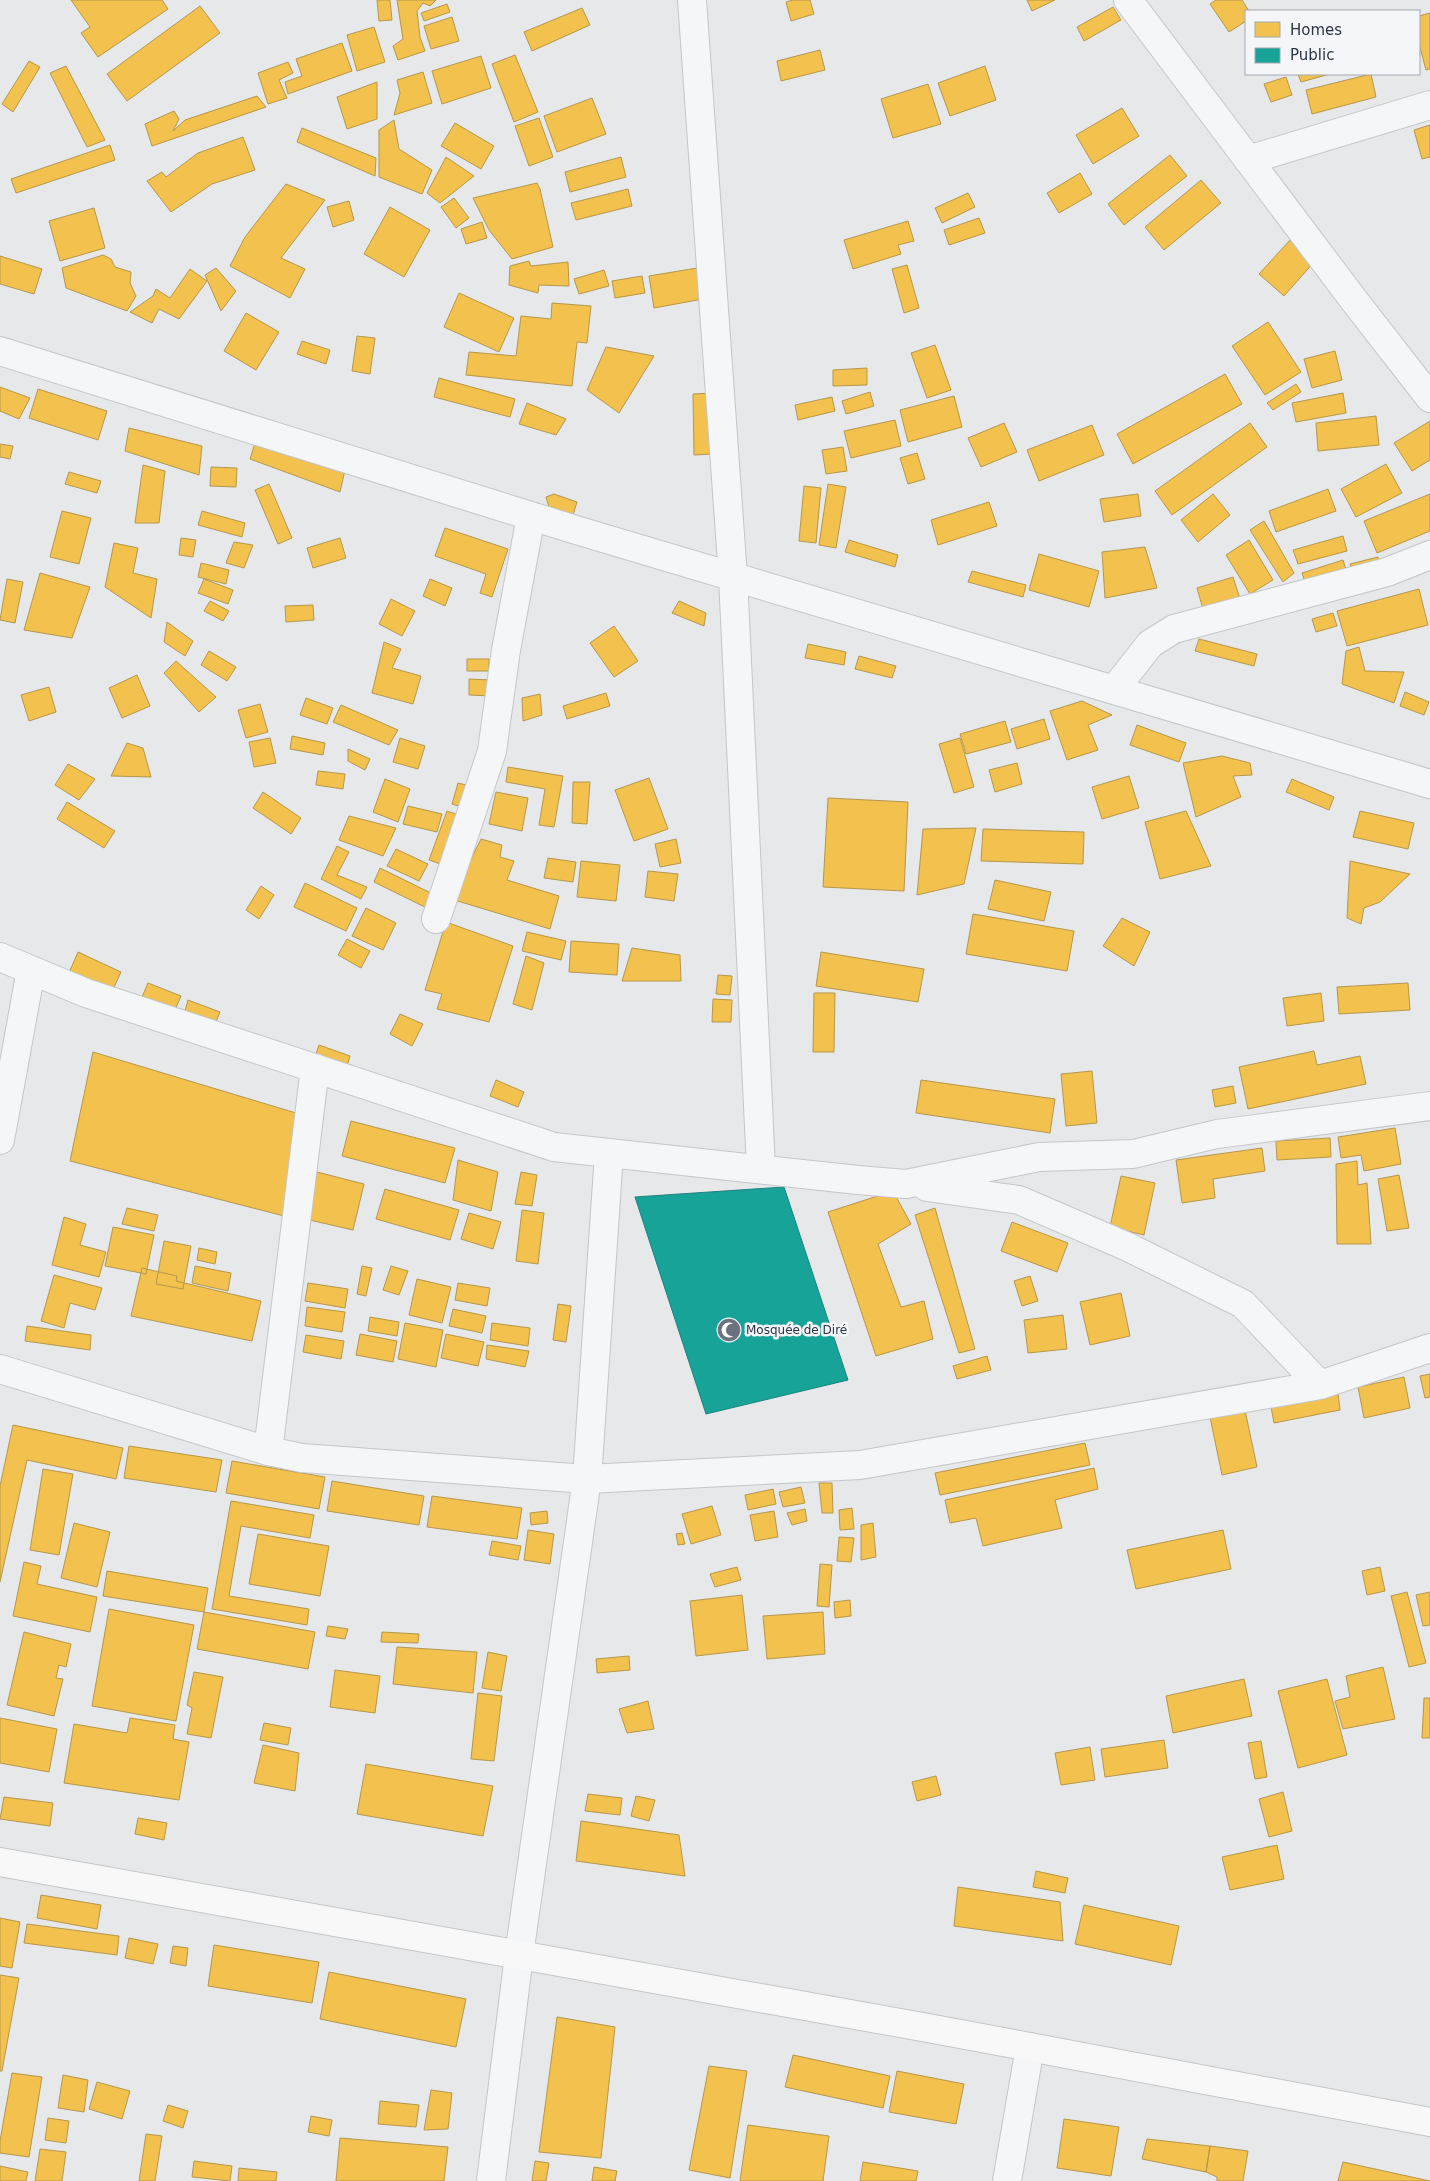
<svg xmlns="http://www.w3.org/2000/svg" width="1430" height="2181" viewBox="0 0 1430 2181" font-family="'DejaVu Sans',sans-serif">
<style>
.homes{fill:#f2c14e;stroke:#b6974b}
.public{fill:#17a398;stroke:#1d827f}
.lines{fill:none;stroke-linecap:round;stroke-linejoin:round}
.minor-casing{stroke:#c4c6c8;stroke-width:30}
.secondary-casing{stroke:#c4c6c8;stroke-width:30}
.minor{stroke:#f5f6f7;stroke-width:28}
.secondary{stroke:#f8f8f8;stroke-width:28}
.labels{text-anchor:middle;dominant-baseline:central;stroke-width:5;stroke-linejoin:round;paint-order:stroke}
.poi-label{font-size:12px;fill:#2b3445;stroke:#f4f6f9;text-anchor:start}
</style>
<rect width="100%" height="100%" fill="#e6e8ea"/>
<path class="homes" d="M71,0H162L168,9L98,57L81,33L90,27Z
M377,0H390L392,20L379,21Z
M397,0H436L430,6L423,3L417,11L420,37L425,51L398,60L393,46L403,39Z
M793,0H810L814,14L791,21L786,2Z
M1027,0H1055L1032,11Z
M1216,0H1242L1249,11H1246V21L1229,32L1210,4Z
M447,4L450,12L424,21L421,13Z
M200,6L220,33L127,101L107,74Z
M1113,7L1121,20L1084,41L1077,27Z
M582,8L590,25L532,51L524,32Z
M1430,13V69L1426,70L1419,44V16Z
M452,17L459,41L431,49L424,26Z
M374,27L385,62L357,71L347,35Z
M342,43L352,71L288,94L285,82L302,76L296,59Z
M820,50L825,70L781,81L777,61Z
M515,55L538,112L514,122L492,64Z
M481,56L491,88L442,104L432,71Z
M29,61L40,67L13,112L2,104Z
M288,62L293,73L279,80L287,98L268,104L258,73Z
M66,66L105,140L87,147L50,73Z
M985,66L996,100L950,116L938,83Z
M423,72L432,103L394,115L400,93L397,80Z
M1298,74H1330L1301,82Z
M1371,74L1376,97L1312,114L1306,90Z
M1286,77L1292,95L1271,102L1264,84Z
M377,82V119L347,129L337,97Z
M928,84L941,124L893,138L881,99Z
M257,96L266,107L152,146L145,124L174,111L179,119L173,131L185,120Z
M592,98L606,134L557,152L544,116Z
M1122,108L1139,136L1093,164L1076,135Z
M539,118L553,157L529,166L515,126Z
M394,120L399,149L432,170L422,194L379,177V130Z
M455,123L494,146L481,169L441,146Z
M1430,125V157L1422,159L1414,130Z
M302,128L376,158L375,176L297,142Z
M243,137L255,170L212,184L171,212L147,181L162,172L166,177L198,153Z
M110,145L115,160L16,193L11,179Z
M1170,155L1187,176L1124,225L1108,204Z
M446,157L474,176L440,203L427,193Z
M621,157L626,177L570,192L565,172Z
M1080,173L1092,194L1059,213L1047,193Z
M1201,180L1221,203L1164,250L1145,227Z
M537,183L540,189L553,247L512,259L489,230L473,198Z
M286,184L325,200L281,258L305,269L290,298L230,266L245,237Z
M628,189L632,206L576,220L571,203Z
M968,193L975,207L942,223L935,208Z
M454,198L469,218L456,228L441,207Z
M349,201L354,220L333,227L327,207Z
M390,207L430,230L404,277L364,254Z
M94,208L105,248L60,261L49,221Z
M979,218L985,233L949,245L944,230Z
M908,221L914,241L898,245L901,254L853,269L844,240Z
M482,222L487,238L466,244L461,229Z
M1291,239L1315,261L1284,296L1259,274Z
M103,255L111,259L115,267L131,272L130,283L136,296L127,311L66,288L62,268Z
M0,256L42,269L34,294L0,284Z
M529,261L531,266L568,262L569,286L539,285L538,293L509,285L510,266Z
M907,265L919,308L904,313L892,269Z
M216,268L236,291L221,311L205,275Z
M697,268L703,299L654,308L649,276Z
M190,269L207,281L179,319L159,309L152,323L130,312L153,296L156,289L170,298Z
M604,270L609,286L579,294L574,279Z
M642,276L645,293L615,298L612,281Z
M459,293L514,318L499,352L444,327Z
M552,303L591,306L587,343L577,342L572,386L466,375L469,352L516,356L521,316L551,319Z
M246,313L279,332L256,370L224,351Z
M1268,322L1301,372L1265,395L1232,346Z
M357,336L375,338L370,374L352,371Z
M302,341L330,350L326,364L297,354Z
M935,345L951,390L927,398L911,353Z
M606,347L654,356L619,413L587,390Z
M1335,351L1342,380L1312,388L1304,359Z
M867,368V385L833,386V370Z
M1225,374L1242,404L1133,464L1117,434Z
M439,378L515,399L510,417L434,397Z
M1296,384L1301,392L1273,410L1267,403Z
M0,387L30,398L19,419L0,411Z
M38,389L107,411L98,440L29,418Z
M870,392L874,406L846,414L842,401Z
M712,393L713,454L694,455L693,394Z
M1343,393L1346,413L1296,422L1292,403Z
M954,396L962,427L908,442L900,410Z
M832,397L835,411L798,420L795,405Z
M527,403L566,419L556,435L519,424Z
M1376,416L1379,445L1318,451L1316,423Z
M895,420L901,446L851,458L844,431Z
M1430,421V460L1412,471L1394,443Z
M1004,423L1017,452L981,467L968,438Z
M1250,423L1267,447L1172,515L1155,491Z
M1092,425L1104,455L1039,481L1027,450Z
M129,428L202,446L199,475L125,451Z
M255,443L345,470L340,492L250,459Z
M0,444L13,446L10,459L0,457Z
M843,447L847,471L826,474L822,450Z
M917,453L925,479L908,484L900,458Z
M1386,464L1402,493L1356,517L1341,489Z
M143,465L165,471L159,523H135Z
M211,467L237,468L236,487L210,486Z
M69,472L101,481L97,493L65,484Z
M269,484L292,538L278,544L255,490Z
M828,484L846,487L836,548L819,545Z
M804,486L821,488L816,543L799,541Z
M1328,489L1336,511L1276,532L1269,511Z
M554,494L577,502L573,515L549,507L546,497Z
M1138,494L1141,516L1104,522L1100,499Z
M1213,494L1230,515L1198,542L1181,520Z
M1430,494V531L1377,553L1364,521Z
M989,502L997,526L938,545L931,520Z
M62,511L91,518L79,564L50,557Z
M202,511L245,523L242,537L198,525Z
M1264,521L1294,573L1283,582L1250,530Z
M445,528L508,549L492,597L480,593L486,574L435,556Z
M1343,536L1347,551L1298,564L1293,550Z
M181,538L196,540L193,557L179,555Z
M340,538L346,558L313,568L307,548Z
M849,540L898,555L895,567L845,552Z
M1249,540L1273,580L1250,594L1226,555Z
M234,542L253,545L244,568L226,563Z
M114,543L138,548L133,573L157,579L151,618L105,587Z
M1145,547L1157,588L1105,598L1102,552Z
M1039,554L1099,571L1089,607L1029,590Z
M1378,557L1380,566L1353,573L1350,564Z
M1343,560L1347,573L1306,585L1302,573Z
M201,563L229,570L226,584L198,577Z
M972,571L1026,585L1023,597L968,582Z
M40,573L90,587L72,638L24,630Z
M1233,577L1242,605L1205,616L1197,588Z
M7,579L23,582L15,623L0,620Z
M204,579L233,590L228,604L198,593Z
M430,579L452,588L445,606L423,596Z
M1419,589L1428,625L1347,646L1337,611Z
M391,599L415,611L402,636L379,624Z
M210,601L229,611L223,621L204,611Z
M679,601L706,613L704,626L672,613Z
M313,605L314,620L286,622L285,606Z
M1333,613L1337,626L1316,632L1312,619Z
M167,622L193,641L185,656L164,642Z
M614,626L638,661L614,677L590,643Z
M1199,639L1257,654L1254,666L1195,651Z
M384,642L401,649L392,668L421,676L413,704L372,693Z
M808,644L846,652L844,665L805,658Z
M1359,647L1365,671L1404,672L1394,703L1342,684L1346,651Z
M209,651L236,667L227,681L201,665Z
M859,656L896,666L892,678L855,669Z
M467,659H489V671H467Z
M176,661L216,697L199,712L164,673Z
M137,675L150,706L122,718L109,688Z
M469,679L492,680L491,696L469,695Z
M49,687L56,712L29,721L21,695Z
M1405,692L1429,702L1424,715L1400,706Z
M606,693L610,706L567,719L563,706Z
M540,694L542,715L523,721L522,698Z
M306,698L333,708L327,724L300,715Z
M1082,701L1112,715L1088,725L1098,750L1067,760L1050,711Z
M260,704L268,732L246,738L238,710Z
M341,705L398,730L389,745L333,722Z
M1044,719L1050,739L1017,749L1011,729Z
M1005,721L1011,742L966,754L960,734Z
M1137,725L1186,743L1179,762L1130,745Z
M292,736L325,743L323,755L290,749Z
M270,738L276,763L254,767L249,742Z
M400,738L425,746L418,769L393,762Z
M960,738L974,787L954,793L939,744Z
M127,743L143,748L151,777L111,776Z
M348,749L370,759L365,770L348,761Z
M1222,756L1250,763L1252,775L1233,776L1241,797L1196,817L1183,763Z
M1017,763L1022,784L995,792L989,770Z
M68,764L95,779L79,800L55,785Z
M508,767L563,776L554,827L539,825L545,789L506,782Z
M318,771L345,774L343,789L316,785Z
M1129,776L1139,808L1102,819L1092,787Z
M649,778L668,829L634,841L615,790Z
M385,779L410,789L398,822L373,812Z
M1292,779L1334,797L1329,810L1286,792Z
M573,782H590L587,824L572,823Z
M458,783L478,788L471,810L452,804Z
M263,792L301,818L291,834L253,808Z
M496,792L528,798L522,831L489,824Z
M828,798L908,802L904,891L823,887Z
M67,802L115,831L104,848L57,819Z
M408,806L442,814L437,832L403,824Z
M447,811L464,817L446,866L429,860Z
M1186,811L1211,866L1160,879L1145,822Z
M1360,811L1414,823L1408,849L1353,837Z
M349,816L396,828L383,856L339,840Z
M976,828L964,884L917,895L923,829Z
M983,829L1084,832L1083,864L981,861Z
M481,839L502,845L500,857L514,861L507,880L559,896L550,929L451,899Z
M676,839L681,863L660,867L655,844Z
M337,846L349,852L337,875L367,887L361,899L321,879Z
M396,849L428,864L419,881L387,866Z
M548,858L576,862L573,882L544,878Z
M581,861L620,865L616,901L577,897Z
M1350,861L1410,874L1380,902L1364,908L1361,924L1347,918Z
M380,868L439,897L433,911L374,882Z
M648,871L678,874L674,901L645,897Z
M995,880L1051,892L1044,921L988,909Z
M305,883L357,908L346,931L294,907Z
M261,886L274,895L259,919L246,910Z
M366,908L396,923L383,950L352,936Z
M973,914L1074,931L1067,971L966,954Z
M1122,918L1150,932L1134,966L1103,946Z
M446,922L513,946L489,1022L437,1009L442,994L425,990Z
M527,932L566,941L561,960L522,951Z
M347,939L370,951L361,968L338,955Z
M571,941L619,944L617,975L569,972Z
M632,948L680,955L681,981H622Z
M78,952L121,972L111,994L68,975Z
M821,952L924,969L918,1002L816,986Z
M526,956L544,963L532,1010L513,1004Z
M718,975L732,976L730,995L716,994Z
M148,983L181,996L172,1017L139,1004Z
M1408,983L1410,1010L1339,1014L1337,987Z
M814,993H835L834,1052H813Z
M1321,993L1324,1021L1287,1026L1283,998Z
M713,999L732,1000L731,1022H712Z
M188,1000L220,1012L214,1027L184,1015Z
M400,1014L423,1024L412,1046L390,1034Z
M319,1045L350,1056L346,1069L315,1057Z
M1314,1051L1317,1065L1360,1056L1366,1084L1248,1109L1239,1067Z
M93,1052L306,1116L288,1217L70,1161Z
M1092,1071L1097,1123L1066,1126L1061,1074Z
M496,1080L524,1092L518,1107L490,1096Z
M921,1080L1055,1099L1050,1133L916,1113Z
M1233,1086L1236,1103L1215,1107L1212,1090Z
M351,1121L455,1148L445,1183L342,1156Z
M1395,1128L1401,1164L1364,1171L1361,1155L1341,1158L1338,1137Z
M1330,1138L1331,1157L1277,1160L1276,1141Z
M1262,1148L1265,1171L1213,1179L1215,1198L1182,1203L1176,1160Z
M458,1160L498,1172L491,1211L453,1200Z
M1357,1161L1358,1185L1367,1183L1371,1244H1337L1336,1164Z
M313,1171L364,1184L353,1230L301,1218Z
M521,1172L537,1175L532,1206L515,1204Z
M1399,1175L1409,1228L1387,1231L1378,1179Z
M1121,1176L1155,1183L1144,1235L1110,1227Z
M385,1189L459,1210L450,1240L376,1219Z
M893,1191L911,1224L878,1244L901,1307L924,1301L933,1339L876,1356L828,1212Z
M127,1208L158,1215L154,1231L122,1224Z
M935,1208L975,1349L959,1353L915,1215Z
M522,1210L544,1213L538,1264L516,1261Z
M469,1213L501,1222L493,1249L461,1239Z
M64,1217L86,1224L80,1245L106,1252L99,1277L52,1265Z
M1012,1222L1068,1243L1057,1272L1001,1251Z
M113,1227L154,1235L146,1274L105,1266Z
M164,1241L191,1246L183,1289L156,1284Z
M199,1248L217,1252L215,1264L197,1260Z
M195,1266L231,1273L228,1291L192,1283Z
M362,1266L372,1268L366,1296L357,1294Z
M391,1266L408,1271L399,1295L383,1290Z
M142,1268L177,1276L176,1281L261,1301L252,1341L131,1316Z
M54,1275L102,1288L95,1310L70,1303L64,1328L41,1321Z
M1030,1276L1038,1301L1022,1306L1014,1281Z
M417,1279L451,1287L442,1323L409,1315Z
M308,1283L348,1289L345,1308L305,1301Z
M458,1283L490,1288L487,1306L455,1300Z
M1121,1293L1130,1336L1090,1345L1080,1302Z
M558,1304L571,1306L566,1342L553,1340Z
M307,1307L345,1312L342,1332L305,1326Z
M453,1309L486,1316L482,1333L449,1326Z
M1063,1315L1067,1349L1028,1353L1024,1320Z
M370,1317L399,1322L397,1336L368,1331Z
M405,1323L443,1330L436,1367L398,1359Z
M492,1323L530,1328L528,1346L490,1340Z
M27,1326L91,1335L90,1350L25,1341Z
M360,1334L397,1341L393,1362L356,1355Z
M446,1334L484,1342L478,1366L441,1358Z
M306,1335L344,1341L341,1359L303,1352Z
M487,1345L529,1351L525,1367L486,1359Z
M987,1356L991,1370L957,1379L953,1366Z
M1430,1374V1397L1425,1398L1420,1376Z
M1404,1377L1410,1408L1364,1418L1358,1387Z
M1338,1393L1340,1410L1274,1423L1271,1407Z
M1245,1410L1257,1467L1222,1475L1210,1417Z
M13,1425L123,1448L116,1479L27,1460L0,1582V1486Z
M1085,1443L1090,1465L940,1495L935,1473Z
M129,1446L222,1460L216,1492L124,1478Z
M232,1461L325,1477L319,1509L226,1493Z
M1094,1468L1098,1489L1055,1500L1062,1528L983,1546L976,1518L950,1523L945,1500Z
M43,1469L73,1474L59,1555L30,1550Z
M332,1481L424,1496L419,1525L327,1511Z
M819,1483H832L833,1513H822Z
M801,1487L805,1503L783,1507L779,1492Z
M773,1489L776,1504L748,1510L745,1495Z
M432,1496L522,1508L517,1539L427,1527Z
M231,1501L314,1515L310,1538L241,1526L229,1596L309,1609L307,1625L212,1609Z
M712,1506L721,1535L691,1544L682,1514Z
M852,1508L854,1529L840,1530L839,1510Z
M805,1509L807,1521L792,1525L787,1513Z
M547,1511L548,1523L531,1525L530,1513Z
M774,1511L778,1537L755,1541L750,1515Z
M74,1523L110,1532L97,1587L61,1578Z
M873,1523L876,1557L861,1560V1525Z
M528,1530L554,1534L550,1564L524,1560Z
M1223,1530L1231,1569L1136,1589L1127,1550Z
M682,1533L685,1544L678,1545L676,1534Z
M258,1534L329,1546L320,1596L249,1584Z
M839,1537L854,1538L851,1562L837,1561Z
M492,1541L521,1546L518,1560L489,1555Z
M24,1562L41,1566L37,1584L97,1597L90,1632L13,1616Z
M820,1564L832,1565L829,1607L817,1606Z
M737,1567L741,1580L715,1587L710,1574Z
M1380,1567L1385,1591L1367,1595L1362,1571Z
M107,1571L208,1588L204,1612L103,1596Z
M1407,1592L1426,1663L1409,1667L1391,1596Z
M1430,1592V1625L1423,1626L1416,1595Z
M742,1595L748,1650L696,1656L690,1601Z
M850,1600L851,1616L835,1618L834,1602Z
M109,1609L194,1625L176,1721L92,1706Z
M204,1612L315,1632L308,1669L197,1649Z
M823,1612L825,1654L767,1659L763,1616Z
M328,1626L348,1629L345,1639L326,1636Z
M24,1632L71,1644L66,1667L59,1665L56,1678L63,1679L54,1716L7,1705Z
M382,1632L419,1634L418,1643L381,1642Z
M397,1647L477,1652L473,1693L393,1684Z
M488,1652L507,1656L501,1691L482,1688Z
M629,1656L630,1670L597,1673L596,1659Z
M1383,1667L1395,1719L1343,1729L1335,1701L1350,1697L1346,1676Z
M335,1670L380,1676L375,1713L330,1707Z
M194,1672L223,1677L211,1738L187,1734L192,1708L187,1705Z
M1244,1679L1252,1716L1173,1733L1166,1696Z
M1327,1679L1347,1755L1298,1768L1278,1691Z
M478,1693L502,1696L494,1761L471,1759Z
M1424,1698H1430V1738H1422Z
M648,1701L654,1729L627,1733L619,1709Z
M0,1718L57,1729L49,1772L0,1763Z
M130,1718L175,1725L173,1739L189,1742L179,1800L64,1783L74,1724L127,1733Z
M264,1723L291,1728L288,1745L260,1740Z
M1164,1740L1168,1768L1105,1777L1101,1749Z
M1261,1741L1267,1777L1255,1779L1248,1743Z
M263,1745L299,1753L295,1791L254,1783Z
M1090,1747L1095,1780L1061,1785L1055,1753Z
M366,1764L493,1786L483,1836L357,1814Z
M936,1776L941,1795L917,1801L912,1782Z
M1283,1792L1292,1831L1269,1837L1259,1799Z
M588,1794L622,1798L620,1815L585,1811Z
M636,1796L655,1800L649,1821L631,1816Z
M4,1797L53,1803L50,1826L0,1819Z
M138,1818L167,1823L164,1840L135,1834Z
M581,1821L679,1835L685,1876L576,1861Z
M1277,1845L1284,1879L1230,1890L1222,1857Z
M1036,1871L1068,1878L1065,1893L1033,1887Z
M958,1887L1060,1902L1063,1941L954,1926Z
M41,1895L101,1905L97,1929L37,1918Z
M1084,1905L1179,1926L1171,1965L1075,1944Z
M0,1918L20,1922L12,1968L0,1966Z
M27,1924L119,1936L117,1955L24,1943Z
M129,1938L158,1944L153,1964L125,1958Z
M214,1945L319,1962L312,2003L208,1986Z
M173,1946L188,1948L186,1966L170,1963Z
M329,1972L466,1999L456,2047L320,2019Z
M0,1975L19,1978L2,2071H0Z
M557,2017L615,2027L601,2158L539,2152Z
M793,2055L890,2076L883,2108L785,2087Z
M709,2066L747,2071L730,2178L689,2170Z
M897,2071L964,2084L956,2124L889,2112Z
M12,2073L42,2077L29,2157L0,2153V2141Z
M63,2075L88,2080L84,2112L58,2108Z
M97,2082L130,2091L122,2119L89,2109Z
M431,2090L452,2093L448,2129L424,2130Z
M380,2101L419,2105L416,2127L378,2124Z
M168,2105L188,2111L183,2128L163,2121Z
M311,2116L332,2120L329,2136L308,2132Z
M48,2118L69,2121L66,2143L45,2140Z
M1064,2119L1119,2127L1111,2176L1057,2168Z
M748,2125L829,2136L823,2181H740Z
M146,2134L162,2136L155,2181H139Z
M340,2138L448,2147L444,2181H336Z
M1147,2139L1210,2146L1206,2172L1142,2159Z
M1210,2146L1248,2151L1243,2181H1217V2177L1206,2172Z
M40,2149L66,2152L62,2181H35Z
M194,2161L232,2166L230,2181L192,2177Z
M535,2161L549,2163L546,2181H532Z
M863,2162L918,2171L916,2181H860Z
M1343,2162L1430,2181H1338Z
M0,2166L28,2172L26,2181H0Z
M594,2167L617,2171L615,2181H592Z
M239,2168L277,2172L276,2181H238Z"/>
<path class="public" d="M784,1187L848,1380L706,1414L635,1197Z"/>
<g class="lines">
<g class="minor-casing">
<path id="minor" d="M692,0L733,577L761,1169
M1128,0L1353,299L1430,398
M1248,160L1430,105
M0,351L576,530L1430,784
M1114,690L1150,644L1174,629L1387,572L1430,555
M436,919L492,751L506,650L531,516
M0,957L86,993L554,1147L858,1180L906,1184L1039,1157L1133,1154L1217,1134L1430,1106
M0,1140L31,970
M927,1187L1019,1200L1128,1247L1243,1304L1320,1385
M0,1369L268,1451L302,1458L587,1479L860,1465L1320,1385L1430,1348
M268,1451L315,1068
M491,2181L519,1955L587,1479L609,1153
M1007,2181L1030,2047"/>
</g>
<g class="secondary-casing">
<path id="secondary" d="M0,1862L928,2028L1430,2122"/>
</g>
<use href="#minor" class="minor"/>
<use href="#secondary" class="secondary"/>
</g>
<defs>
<g id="mosque-disc" transform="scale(1.25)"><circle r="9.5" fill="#6c737f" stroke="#f4f6f9"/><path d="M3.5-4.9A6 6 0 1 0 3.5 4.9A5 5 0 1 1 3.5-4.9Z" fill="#fff"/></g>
</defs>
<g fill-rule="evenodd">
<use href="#mosque-disc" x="729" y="1330"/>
</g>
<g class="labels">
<g class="poi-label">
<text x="746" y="1330">Mosquée de Diré</text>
</g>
</g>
<rect x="1245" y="10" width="175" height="65" fill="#f4f6f9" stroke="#a4a8b1"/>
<rect x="1255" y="22" width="25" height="15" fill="#f2c14e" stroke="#a4a8b1"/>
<text x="1290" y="35" font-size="15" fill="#2b3445">Homes</text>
<rect x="1255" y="48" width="25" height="15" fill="#17a398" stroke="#a4a8b1"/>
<text x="1290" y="60" font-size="15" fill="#2b3445">Public</text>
</svg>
